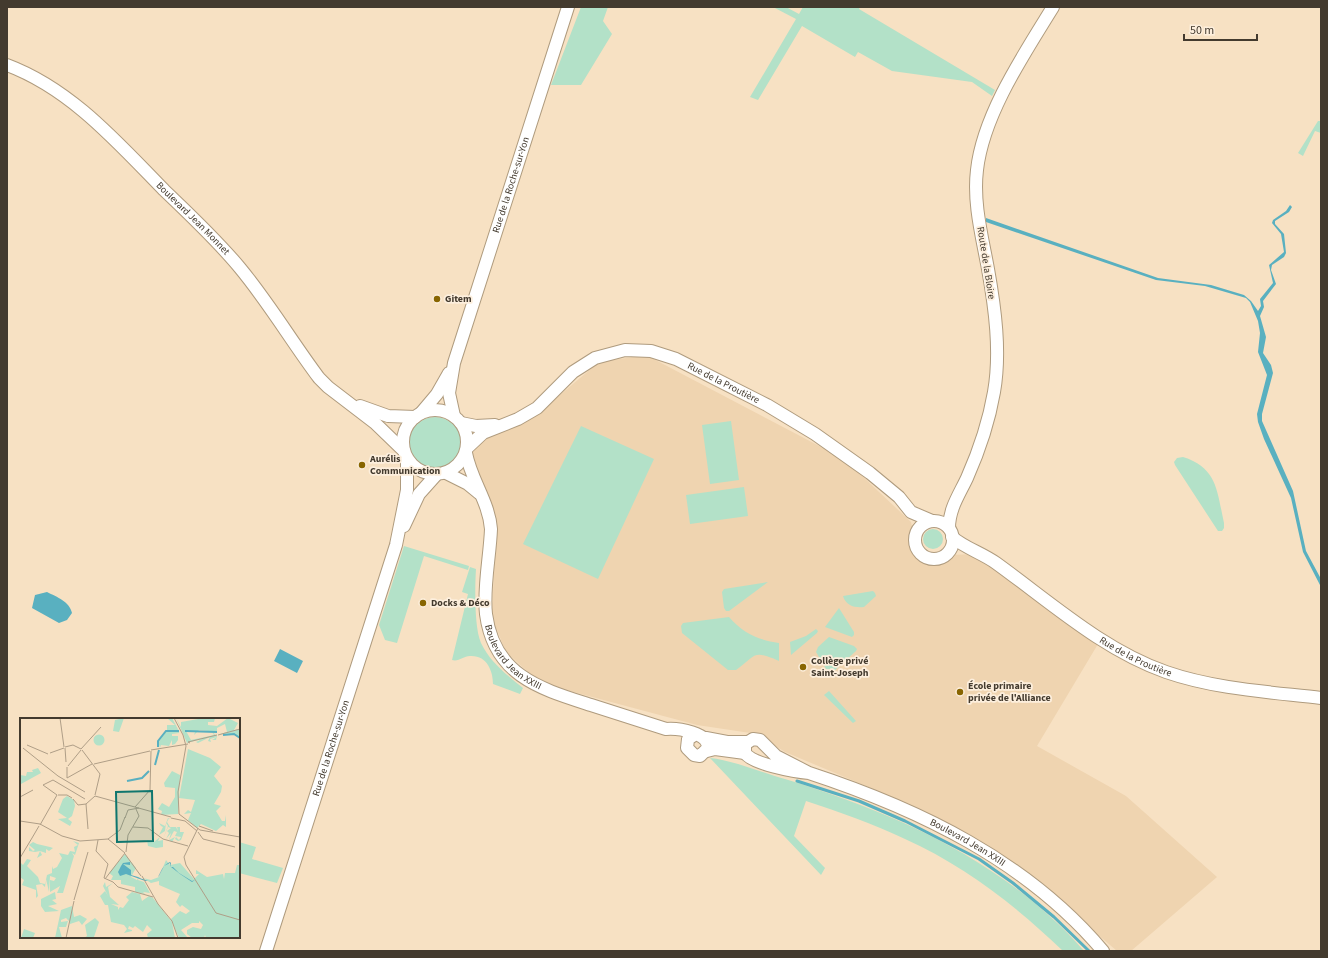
<svg xmlns="http://www.w3.org/2000/svg" width="1328" height="958" viewBox="0 0 1328 958" font-family="'Source Sans 3',sans-serif">
<style>
.built{fill:#efd4b0}
.green{fill:#b3e1c8}
.water{fill:#59b0c0}
.lines{fill:none;stroke-linecap:round;stroke-linejoin:round}
.stream{stroke:#59b0c0;stroke-width:3}
.secondary-casing{stroke:#af9b7e;stroke-width:14}
.secondary{stroke:#fff;stroke-width:12}
.poi-dot{fill:#886501;stroke:#fdefdd;stroke-width:1.5}
.labels{text-anchor:middle;dominant-baseline:central;stroke-width:3.5;stroke-linejoin:round;paint-order:stroke}
.street-label{font-size:10px;fill:#433a2e;stroke:#fdefdd}
.poi-label{font-size:10px;font-weight:bold;fill:#433a2e;stroke:#fdefdd;text-anchor:start}
.inset-river{fill:none;stroke:#59b0c0;stroke-width:2}
.inset-road{fill:none;stroke:#af9e87;stroke-width:1}
.view{fill:#0f766e;fill-opacity:0.15;stroke:#0f766e;stroke-width:2}
.inset-edge{fill:none;stroke:#433a2e;stroke-width:2}
</style>
<rect width="100%" height="100%" fill="#f7e1c3"/>
<path class="built" d="M646,355L844,459L911,522L919,556L977,554L1101,639L1037,746L1126,796L1217,877L1131,951H1117L1015,864L897,799L785,752L757,734L697,725L540,683L506,652L492,618L496,519L484,490L471,452L487,438L535,416L599,362Z"/>
<path class="green" d="M581,7H608L603,21L612,34L581,85H551Z
M773,7H786L799,14L803,7H860L859,9L995,90L992,96L972,82L892,71L858,52L855,57L802,26L758,100L750,97L796,19Z
M1318,121H1321V133L1315,131L1303,156L1298,153Z
M409 443a26 26 0 1 1 52 0a26 26 0 1 1-52 0Z
M731,421L739,480L710,484L702,425Z
M581,426L654,459L598,579L523,544Z
M1183,457C1218,468 1217,492 1224,523V528L1222,531H1218L1175,465L1174,462L1177,458Z
M744,487L748,516L690,524L686,495Z
M923 539a10 10 0 1 1 20 0a10 10 0 1 1-20 0Z
M404,546L469,566L468,570L424,556L397,643L385,640L379,625Z
M470,567L476,569C475,586 474,627 481,643C490,662 507,675 523,688L520,694L493,684C493,671 487,655 470,656C463,656 459,662 452,660L468,594L462,592Z
M768,582L729,611H726L724,608L722,592L724,589Z
M873,591L875,593L876,596L864,607C855,608 846,606 843,596Z
M839,608L854,632V635L852,637L825,627Z
M729,617C743,633 758,640 779,643V661C752,649 756,656 736,670H728L682,633L681,626L683,623Z
M816,629L818,631L817,633L791,655L790,642L806,636Z
M829,637L854,646L857,649L856,651L834,671L826,669L816,652L818,647Z
M829,691L856,721L853,723L824,695Z
M710,758C732,760 763,773 785,779C896,813 1006,862 1084,951H1063C1016,906 965,866 905,839C873,824 840,812 806,801L794,836L825,868L821,875Z
M239,842L256,847L252,859L283,868L277,883L239,873Z"/>
<path class="water" d="M1290,205L1292,207L1289,212L1275,221V224L1284,234L1286,253L1284,257L1272,265L1271,270L1276,284L1263,301L1264,307L1260,316L1266,337L1263,353L1271,365L1273,373L1262,414V421L1293,491L1306,551L1321,579V587L1303,552L1291,498L1264,439L1258,422L1257,414L1267,375L1258,352L1260,333L1258,321L1250,302L1246,298L1205,286L1156,280L986,222V218L1158,278L1211,285L1244,295L1251,301L1258,311L1261,306L1260,299L1273,283L1269,265L1284,252L1281,234L1272,223L1273,220L1286,211Z
M47,592C57,597 70,602 72,613L67,620L59,623L32,608L35,595Z
M280,649L303,661L297,673L274,661Z"/>
<g class="lines">
<path class="stream" d="M797,781L859,801L905,821L979,859L1013,883L1054,917L1089,951"/>
<g class="secondary-casing">
<g id="secondary">
<path id="s1" d="M7,65C71,89 117,142 164,190C190,215 217,240 240,268C269,303 292,342 319,378L328,387L375,423L404,451"/>
<path d="M360,406L388,416L415,417"/>
<circle cx="435" cy="442" r="32"/>
<path d="M421,413L437,394L449,373"/>
<path id="s2" d="M454,416L449,393L454,363L568,7"/>
<path d="M461,423L476,426L495,425"/>
<path id="s3" d="M467,448L483,433L518,419L537,408L573,372L595,358L625,350L651,351L676,359L767,405L815,434L870,473L899,497L911,512L932,521"/>
<path id="s4" d="M466,453C471,480 489,502 491,529C490,556 483,588 486,614C494,676 541,689 591,705C616,713 641,721 666,729C678,728 710,733 708,748L700,756L694,755L687,748L688,739L696,734"/>
<path d="M446,473L468,484L479,493"/>
<circle cx="934" cy="540" r="19"/>
<path d="M404,526L419,494L436,475"/>
<path d="M949,528C949,509 959,495 967,478C979,451 989,421 994,392C1001,352 995,308 988,269C982,236 973,203 977,170C983,115 1024,54 1053,7"/>
<path id="s5" d="M952,537C965,548 982,553 996,563C1050,602 1103,650 1166,672C1215,689 1270,692 1321,698"/>
<path d="M706,738L727,742H747"/>
<path d="M707,751L715,749L745,753"/>
<path id="s6" d="M809,773L776,756L760,740L753,739L745,744V753C752,764 795,772 809,773C919,809 1027,861 1103,951"/>
<path id="s7" d="M266,951L396,545L407,490V459"/>
</g>
</g>
<use href="#secondary" class="secondary"/>
</g>
<g class="poi-dot">
<circle cx="437" cy="299" r="4"/>
<circle cx="362" cy="465" r="4"/>
<circle cx="423" cy="603" r="4"/>
<circle cx="803" cy="667" r="4"/>
<circle cx="960" cy="692" r="4"/>
</g>
<g class="labels">
<g class="street-label">
<text stroke="none"><textPath href="#s2" startOffset="241">Rue de la Roche-sur-Yon</textPath></text>
<text stroke="none"><textPath href="#s1" startOffset="243">Boulevard Jean Monnet</textPath></text>
<text transform="translate(986 263) rotate(81)">Route de la Bloire</text>
<text stroke="none"><textPath href="#s3" startOffset="295">Rue de la Proutière</textPath></text>
<text stroke="none"><textPath href="#s4" startOffset="219">Boulevard Jean XXIII</textPath></text>
<text stroke="none"><textPath href="#s5" startOffset="220">Rue de la Proutière</textPath></text>
<text stroke="none"><textPath href="#s7" startOffset="213">Rue de la Roche-sur-Yon</textPath></text>
<text stroke="none"><textPath href="#s6" startOffset="327">Boulevard Jean XXIII</textPath></text>
</g>
<g class="poi-label">
<text x="445" y="299">Gitem</text>
<text x="370" y="459">Aurélis<tspan x="370" dy="12">Communication</tspan></text>
<text x="431" y="603">Docks &amp; Déco</text>
<text x="811" y="661">Collège privé<tspan x="811" dy="12">Saint-Joseph</tspan></text>
<text x="968" y="686">École primaire<tspan x="968" dy="12">privée de l'Alliance</tspan></text>
</g>
</g>
<g transform="translate(20 718)">
<rect width="220" height="220" fill="#f7e1c3"/>
<path d="M104,0L99,14L93,13L95,2ZM147,0H152L159,13V15L152,16V18H158V22L155,26L152,27V22L149,28L141,27L140,30L138,23L147,13V7H155ZM156,0L161,9V4L184,0H195L194,4H188V7L197,8L208,0L218,5L214,12L220,11V19L212,16H200L207,14L205,6L197,10V14L179,12L174,17L175,14L166,13L171,22L194,17L192,14L197,18L196,22H192L197,19L190,21L191,24L188,23L190,19L178,25L176,24L182,21L167,25ZM73.5 22a5.5 5.5 0 1 1 11 0a5.5 5.5 0 1 1-11 0ZM168,31L190,40L201,49L194,58L202,68L201,74L194,86L201,88L196,93L202,103H205L206,97V109L203,107L196,113L181,106L177,110L168,102L171,95L164,96L168,92L171,94L175,82L159,80ZM18,50L21,55L1,66L0,57L6,58L7,54H13L12,52ZM152,53L160,57L158,96L141,97L142,93L138,91L142,85L149,89L155,79V70L145,69L144,65ZM47,78L54,82L55,88L52,98L48,101L52,104L50,108L38,101L47,100L38,94L43,81ZM148,100L152,101L149,100L147,104L150,109H156L158,113L157,109H160V114H164L161,122L158,123L155,121L156,119L159,122L161,119L155,118L157,114L154,113L149,122L155,119L152,124L149,122L151,115L146,121L149,115L147,113L151,110L148,109L143,121L148,108L146,105L145,113L139,117L143,109L141,108L139,105L145,108ZM140,119L138,123L143,122V129L136,130L128,128L127,122L134,124ZM53,123L59,125L55,137L52,135L54,138L43,175H37L40,168L30,174V162L34,163L36,160L30,158L29,174L26,161L25,169L22,166L16,167L18,178L16,180V172L2,167L4,162L0,159V144L3,147L7,141L11,142L7,148L18,159L20,165L25,166L27,157L32,155V148L33,151L37,149L42,140L39,135L48,137L50,133L55,134L54,129L58,127ZM13,124L17,126L30,129L33,130L29,133L26,131V135L20,133L22,137L17,140L20,133L15,134L9,133V129L13,133L15,132L9,127ZM105,136L116,150L111,159L117,162L119,159L118,162L124,164L130,175L123,174L125,176L115,174V169L101,166V162H91L93,158L89,155ZM146,142L150,147L160,145L174,161L179,156H176V152L187,159L203,156L204,161L205,155H215L217,147H220V220H186L185,217L184,220H172L167,216V212L173,209L181,211L183,207L179,203V205H172L161,212L168,220H159L151,201L160,193L166,196L170,193L162,187L160,189L156,184L160,176L139,167V163L131,165L123,160L131,162L139,159ZM85,164L86,169L93,165L88,169L90,179L99,187L91,186L98,189V192L100,189L103,190L109,182L106,179L112,174L120,176L122,183L129,178L133,180L152,204L155,220H128L127,216L132,212L127,207L123,214L115,208L113,210L109,208L108,211L112,212V213L104,215L107,211L104,207L91,204L88,187H85L80,178L78,180L85,173L88,178L83,168ZM35,174L36,181L32,182L37,186L28,188L39,193L25,194L21,188V181ZM52,188L54,199L60,197L67,201L62,207L59,203L50,206L49,203L46,200L41,202V204L48,203L46,209H39L42,220H35L41,192ZM75,200L79,204L74,219L64,220L67,218L65,207ZM4,211L15,215L13,220H1Z" fill="#b3e1c8"/>
<path d="M110,144V147L103,146L111,152V157L118,159L122,161H123L128,163H132L138,159L142,151L144,148L148,145L150,144L151,145V149H153L159,155L172,163L175,162L172,164L160,156L151,149L150,145L144,148L139,158L138,159L132,163H125L106,156L100,158L98,154L101,148L103,145Z" fill="#59b0c0"/>
<path class="inset-river" d="M165,13L197,14M203,17L214,16L220,20M138,29V23L146,13H159M135,47L139,32M107,63L122,60L129,53"/>
<path class="inset-road" d="M40,0L44,29M154,0L163,17L166,28L158,74L159,96L180,112L220,119M198,17L220,11M170,25L168,24L197,17M7,27L28,36M45,29L53,27L61,31M3,30L38,58L65,74M45,30L46,44M61,31L81,9M62,32L80,56L75,77M131,32L168,26M30,35L44,30M74,46L130,33M48,48L61,32M47,49V60L72,46M23,67L33,62L65,81M23,67L37,77M38,77H47L52,80M75,78L151,99M0,79L13,72M53,81L58,87L66,86M66,86L68,111M66,86L75,78M115,89L130,72L131,33M105,100L108,92L119,90M151,100L165,103L177,113M0,103L20,106L42,118L60,123L88,121L100,112L105,99M20,107L37,77M179,108L193,113M113,109L128,110L143,121L168,128M178,110L164,139L166,147L196,195L220,202M178,114L183,121L215,129M12,120L19,108M88,121L105,135M78,122L76,133L88,146L84,160L93,164L98,169L133,179M106,134L108,117L119,98L116,91M105,136L121,158M0,140L12,120M122,158L138,186L152,203L158,220M85,161L105,135M54,182L68,134M46,220L54,183"/>
<path class="view" d="M132,73L133,123L97,124L96,74Z"/>
<rect width="220" height="220" class="inset-edge"/>
</g>
<rect width="1328" height="958" fill="none" stroke="#433a2e" stroke-width="16"/>
<path d="M1184 34v6h73v-6" fill="none" stroke="#433a2e" stroke-width="2"/>
<text x="1190" y="34" font-size="12" fill="#433a2e" stroke="#fdefdd" stroke-width="3" paint-order="stroke">50 m</text>
</svg>
